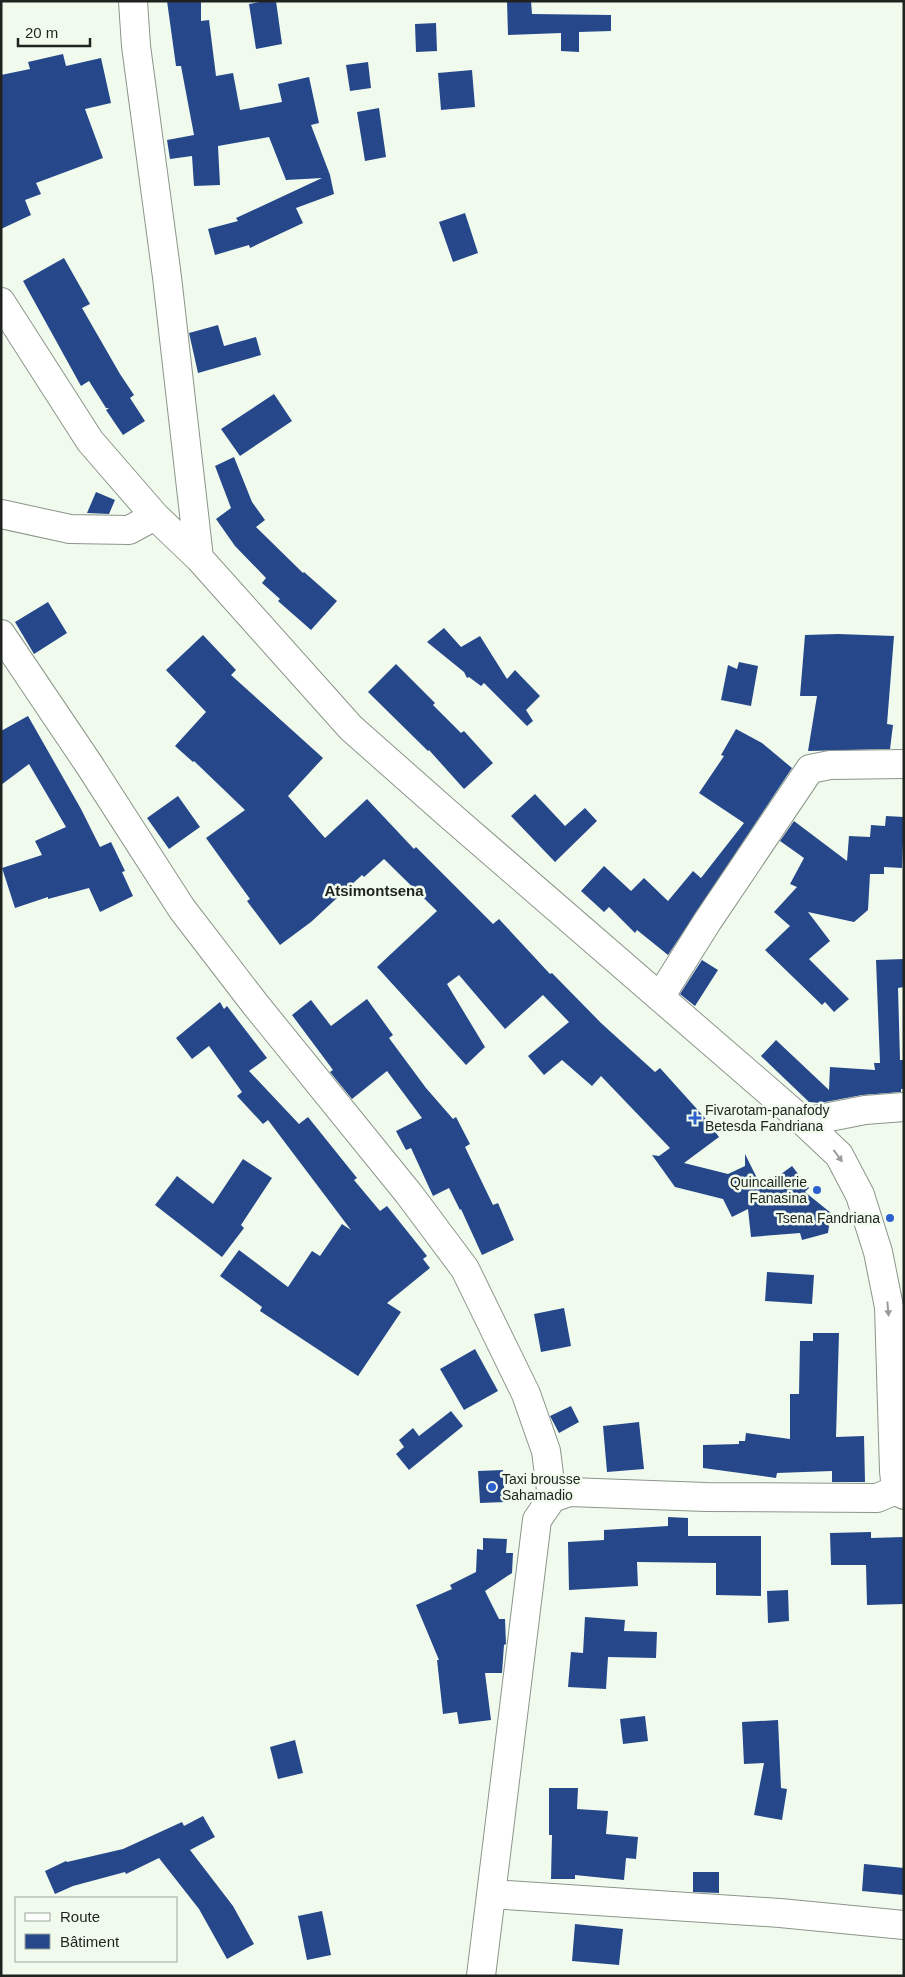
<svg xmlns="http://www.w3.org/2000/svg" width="905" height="1977" viewBox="0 0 905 1977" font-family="Helvetica,sans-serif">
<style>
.building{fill:#26488a}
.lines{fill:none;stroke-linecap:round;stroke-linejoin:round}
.minor-casing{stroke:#8b9589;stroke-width:30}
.major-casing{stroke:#8b9589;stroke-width:30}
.minor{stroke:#fff;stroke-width:28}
.major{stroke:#fff;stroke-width:28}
.oneway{fill:#9a9c9a}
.poi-dot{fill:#2b60ce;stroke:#f0fbee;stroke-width:2}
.labels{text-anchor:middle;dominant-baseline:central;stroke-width:5;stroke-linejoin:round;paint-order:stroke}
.poi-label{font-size:14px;fill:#1f231f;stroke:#f0fbee;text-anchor:start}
.neighbourhood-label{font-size:15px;font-weight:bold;fill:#1f231f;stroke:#f0fbee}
</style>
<rect width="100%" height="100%" fill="#f0fbee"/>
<path class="building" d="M167,1H201V21L209,20L216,76L233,73L240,110L282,102L278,84L309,77L319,123L311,125L330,175L334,194L296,208L303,223L250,248L249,245L215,255L208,229L238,221L236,218L322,178L286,180L269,137L218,146L220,185L194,186L192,156L170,159L167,140L194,135L181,66H176Z
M266,1H276L282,44L256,49L249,4Z
M507,1H531L532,14L611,15V31L579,32V52L561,51V33L508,35Z
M436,23L437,51L416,52L415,24Z
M63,54L66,66L101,58L111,103L85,109L103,158L36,183L41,194L25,200L31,215L1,229V75L30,69L28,62Z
M368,62L371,88L350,91L346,65Z
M472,70L475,107L441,110L438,73Z
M379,108L386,157L365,161L357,112Z
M465,213L478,253L453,262L439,222Z
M64,258L90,304L82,308L120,374L134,395L130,398L145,421L123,435L106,410L109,408H106L89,381L81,386L23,281Z
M218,325L224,346L256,337L261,355L198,373L189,333Z
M274,394L292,421L240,456L221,429Z
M234,457L252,502L265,520L256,527L303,573L304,572L337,601L311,630L278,601L280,599L262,583L266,578L235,546L216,519L231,508L215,466Z
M96,492L115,500L109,514L87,513Z
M48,602L67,633L34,654L15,622Z
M444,628L461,647L480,636L507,679L515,670L540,696L526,710L533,721L527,726L484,683L481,686L469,677L467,678L464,672L427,642Z
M838,634L894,636L887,724L893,725L890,749L808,751L817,696H800L805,635Z
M203,635L236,670L231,675L323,758L288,796L325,838L367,799L414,849L416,847L493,924L499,919L550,974L552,973L601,1023L655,1072L660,1068L705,1118L719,1137L684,1163L728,1174L745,1166V1154L762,1188L792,1166L809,1188L805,1192L831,1213L828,1233L802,1240L800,1233L751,1237L748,1209L732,1217L723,1199L675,1187L652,1155L659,1156L670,1148L601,1076L592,1086L562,1060L544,1075L528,1056L569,1022L543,995L505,1029L459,975L447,984L485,1047L466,1065L377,967L437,911L384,859L364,877L362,875L311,922L280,945L247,901L250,899L206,838L245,810L194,761L193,762L175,746L206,712L166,670Z
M739,662L758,666L751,706L721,700L728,665L737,669Z
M396,664L435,703L433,705L461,733L464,731L493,763L464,789L429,750L428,751L368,692Z
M28,716L81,809L100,847L111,842L125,871L122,872L133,896L100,912L89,888L48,899V897L15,908L2,868L42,855L35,841L66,827L29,764L1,785V731Z
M736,729L762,743L792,768L668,955L637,930L635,933L609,907L604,912L581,891L604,866L631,891L644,878L668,901L693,871L701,878L744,823L699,793L724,756L721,755Z
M535,794L565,826L585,808L597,821L555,862L511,816Z
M178,796L200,827L169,849L147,818Z
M886,816L904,817L902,868L884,867V874H870L868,910L854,922L808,912L830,941L809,959L849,999L834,1012L825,1002L822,1005L765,950L790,926L774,912L797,887L790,884L804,858L780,841L794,821L847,861L849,836L870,837L871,825L885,826Z
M904,959V987L898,988L900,1060H904V1089H901V1092L862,1095L820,1103L809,1102L761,1056L776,1040L829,1090L830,1067L875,1070L874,1063H880L876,960Z
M702,960L718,970L695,1006L680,994Z
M367,999L393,1035L389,1038L426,1088L453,1119L456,1117L470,1144L465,1147L493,1205L498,1203L514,1240L482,1255L461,1209L460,1210L449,1188L433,1196L411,1148L406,1150L396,1131L422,1118L387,1071L352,1099L330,1072L333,1070L292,1015L311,1000L331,1026Z
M220,1002L224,1009L227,1006L267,1058L249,1071L299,1124L308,1117L357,1178L354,1180L380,1211L387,1206L427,1256L423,1259L430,1268L387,1303L401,1312L358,1376L260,1311L262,1307L220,1276L239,1250L288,1287L312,1251L320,1256L342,1224L351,1230L268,1120L263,1124L237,1096L242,1092L209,1046L192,1059L176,1038Z
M243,1159L272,1178L241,1225L244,1228L222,1257L155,1205L177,1176L213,1204Z
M767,1272L814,1275L812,1304L765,1301Z
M564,1308L571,1346L541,1352L534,1314Z
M813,1333H839L836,1437L864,1436L865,1482H832V1471L777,1473L776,1478L703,1468V1445L739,1444V1441H745L746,1433L790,1439V1394H799L800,1341H813Z
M475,1349L498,1391L464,1410L440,1369Z
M571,1406L579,1422L559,1433L550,1416Z
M451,1411L463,1426L409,1470L396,1454L404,1447L399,1440L413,1428L419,1436Z
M639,1422L644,1469L607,1472L603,1426Z
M503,1470L505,1502L480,1503L478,1471Z
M668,1517L688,1518V1536H761V1596L716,1595V1563L637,1562L638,1586L569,1590L568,1542L604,1540V1530L668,1526Z
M871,1532V1538L904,1537L903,1604L867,1605L866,1565H831L830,1533Z
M483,1538L507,1539L506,1553H513L512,1573L485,1591L499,1619H505L506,1644L504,1645L502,1673H485L491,1720L459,1724L457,1712L443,1714L437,1660H439L416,1605L452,1589L450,1585L476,1572L477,1549L483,1550Z
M788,1590L789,1621L768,1623L767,1591Z
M585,1617L625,1620L624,1631L657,1632L656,1658L608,1657L606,1689L568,1687L571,1652L583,1653Z
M645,1716L648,1741L623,1744L620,1719Z
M778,1720L781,1788L787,1789L782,1820L754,1815L764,1763L744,1764L742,1722Z
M295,1740L303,1773L278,1779L270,1747Z
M549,1788H578L577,1809L608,1811L606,1834L638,1837L636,1859L626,1858L624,1880L575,1875V1879H551L552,1835H549Z
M203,1816L215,1837L190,1850L233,1906L254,1944L227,1959L199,1909L159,1858L126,1874L125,1872L73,1886L55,1894L45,1871L66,1861L67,1862L123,1849L182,1822L184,1826Z
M864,1864L904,1868V1895L862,1891Z
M693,1872H719V1893L693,1892Z
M322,1911L331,1955L307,1960L298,1916Z
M575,1924L623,1929L619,1965L572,1961Z"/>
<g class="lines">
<g class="minor-casing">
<path id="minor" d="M133,1L136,46L167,277L199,558
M1,302L90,441L155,516L199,558L351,728L446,812L804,1122
M1,514L70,529L129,530L155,516
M1,634L90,766L182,909L255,1004L409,1194L465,1269L526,1394L546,1451L552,1498
M660,997L707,922L810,769L830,765L904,764
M491,1894L780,1913L904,1925
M481,1976L537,1520L552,1498L569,1492L706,1497L877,1498L896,1490"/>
</g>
<g class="major-casing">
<path id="major" d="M804,1122L839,1155L860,1195L878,1252L889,1307L894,1471L896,1490L904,1495
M804,1122L865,1110L904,1107"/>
</g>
<use href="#minor" class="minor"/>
<use href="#major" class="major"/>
</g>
<defs><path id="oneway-solid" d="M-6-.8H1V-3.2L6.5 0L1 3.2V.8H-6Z" transform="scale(1.25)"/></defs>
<g class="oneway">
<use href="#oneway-solid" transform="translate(838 1156) rotate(54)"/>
<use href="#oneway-solid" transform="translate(888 1309) rotate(85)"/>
</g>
<g class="poi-dot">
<path d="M692.5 1110.5h5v5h5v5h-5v5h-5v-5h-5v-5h5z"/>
<circle cx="817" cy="1190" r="5"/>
<circle cx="890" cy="1218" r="5"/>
<circle cx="492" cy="1487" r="5"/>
</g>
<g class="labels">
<g class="poi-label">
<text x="705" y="1110">Fivarotam-panafody<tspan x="705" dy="16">Betesda Fandriana</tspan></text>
<text x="807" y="1182" text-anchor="end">Quincaillerie<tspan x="807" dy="16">Fanasina</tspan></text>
<text x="880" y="1218" text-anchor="end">Tsena Fandriana</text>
<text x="502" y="1479">Taxi brousse<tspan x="502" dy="16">Sahamadio</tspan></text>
</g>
<g class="neighbourhood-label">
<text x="374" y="890">Atsimontsena</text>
</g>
</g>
<rect width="905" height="1977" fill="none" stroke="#1f231f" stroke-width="5"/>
<rect x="15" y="1897" width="162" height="65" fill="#f0fbee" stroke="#9ca59b"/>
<rect x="25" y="1913" width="25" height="8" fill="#ffffff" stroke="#9ca59b"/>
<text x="60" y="1922" font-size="15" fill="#1f231f">Route</text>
<rect x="25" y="1934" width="25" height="15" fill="#26488a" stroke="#9ca59b"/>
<text x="60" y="1947" font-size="15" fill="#1f231f">Bâtiment</text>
<path d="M18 38v8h72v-8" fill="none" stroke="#1f231f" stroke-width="2.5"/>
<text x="25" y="38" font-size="15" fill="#1f231f" stroke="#f0fbee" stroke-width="4" paint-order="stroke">20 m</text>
</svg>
